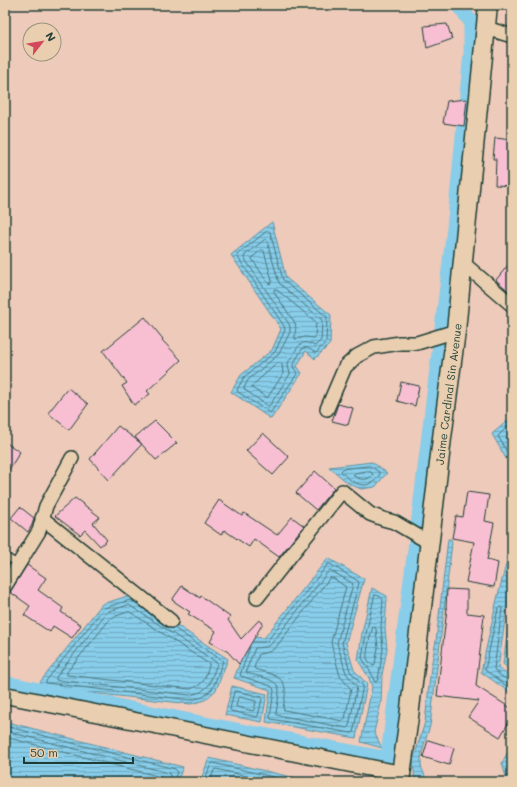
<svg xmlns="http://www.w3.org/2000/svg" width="517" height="787" viewBox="0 0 517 787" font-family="Mali,sans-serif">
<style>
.water{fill:url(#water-rules);stroke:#5e93a1}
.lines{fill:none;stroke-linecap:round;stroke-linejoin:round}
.shore{stroke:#49777d;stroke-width:1}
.canal{stroke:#88cdea;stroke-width:15}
.building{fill:#f8bfd3;stroke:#1f3d34}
.service-casing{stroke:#1f3d34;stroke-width:9}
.minor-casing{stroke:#1f3d34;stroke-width:16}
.tertiary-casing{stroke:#1f3d34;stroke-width:19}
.secondary-casing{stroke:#1f3d34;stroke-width:21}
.service{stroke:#e9cfb0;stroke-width:6}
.minor{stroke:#e9cfb0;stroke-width:13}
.tertiary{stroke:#e9cfb0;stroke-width:16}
.secondary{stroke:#e9cfb0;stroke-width:18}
.labels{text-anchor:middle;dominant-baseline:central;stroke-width:3.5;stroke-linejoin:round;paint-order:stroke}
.street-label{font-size:11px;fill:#1f3d34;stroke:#e9cfb0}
</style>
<defs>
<pattern id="water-rules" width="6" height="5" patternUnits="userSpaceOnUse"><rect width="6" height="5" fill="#88cdea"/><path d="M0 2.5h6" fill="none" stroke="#6fa8be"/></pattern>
</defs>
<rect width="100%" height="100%" fill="#eecaba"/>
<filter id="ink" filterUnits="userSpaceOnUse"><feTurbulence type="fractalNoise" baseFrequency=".025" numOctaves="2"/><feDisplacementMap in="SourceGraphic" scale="8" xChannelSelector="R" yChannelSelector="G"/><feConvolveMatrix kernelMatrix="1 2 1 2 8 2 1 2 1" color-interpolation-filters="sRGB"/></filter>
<g filter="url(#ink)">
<path class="water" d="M272,222L286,278L331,315L330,344L315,359L306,351L297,366L302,373L271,419L231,392L241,375L272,350L281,329L231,255Z
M512,417V469L492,434Z
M372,462L387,473L375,487L361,489L349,484L329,467Z
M512,526V585L509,593L498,668L512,678V694L481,672L497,599L507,561Z
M448,539H451L452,543L430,726C427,736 420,754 421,764C421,771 426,772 425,782H415L413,761L425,722L431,667L436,641Z
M328,558L364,579L346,643L354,670L367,684L356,738L266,722L270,690L234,678L250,637L264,638Z
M372,588L387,596L385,628L387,649L382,675L381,703L374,732L382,748L361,742L372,687L369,678L358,660L362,633Z
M131,595L228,659L216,690L205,700L191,704L36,687L102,604Z
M512,601V671L503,664Z
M232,686L267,694L262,722L225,715Z
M7,722L183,767L177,782H5V724Z
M512,744V782L506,777L502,763Z
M209,758L313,782H200Z"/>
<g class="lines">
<path class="shore" d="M269,231L270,232L283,280L327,317V318L326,342L316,353C311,351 308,345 302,349L293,365C293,369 297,371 297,374L271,412L270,413L238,392L237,390L244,377L275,352L285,330L284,326L237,256L238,254L267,231Z
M266,239L267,241L279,283L321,319L322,321L321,340L315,346C303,340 301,342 294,353C292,357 288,361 288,365C288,368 290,372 290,374L270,405L268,406L245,390L244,388L248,380L279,354L290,332V327L289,324L244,258L245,255L264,240Z
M262,250L264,251L272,281L270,284L268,283L252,259L253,257Z
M275,289L277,290L316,322L315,338L305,337L297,339H295C294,333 297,330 295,323L274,292Z
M278,363H280L282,364L283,374L268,397H266L252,388V386Z
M512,422L498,436L512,461
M370,466L379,472L380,474C378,477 376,480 373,482C362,490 348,480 341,471L343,469Z
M369,471L373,474C368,482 359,480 353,475L355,473Z
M330,570L352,583L353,584L337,643L346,673L357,687L349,726L347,728L277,715L276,713C277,706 279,698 279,690C279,679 256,676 247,673L246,671L255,648L266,647L271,644Z
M330,578H333L346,587L331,642L332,647L340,676L351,689L345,719L343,721L284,710L283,708C284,702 286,695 285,689C284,675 266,673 255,669L254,668L259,654L269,652L275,648Z
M375,595C378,595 382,597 383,600L381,627L383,649L378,680L376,682L374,681L373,676L362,658L366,634Z
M129,605L216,662L217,664L209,685L201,692L190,695L56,680V677L107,612Z
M139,605L130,600L104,608L46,681V683L191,700L203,697L213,688L223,661L174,628
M128,612H130L209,664V666C205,679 204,685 190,689L67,675V672L111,618Z
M373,627H375L376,629L378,648L375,664L373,666C371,664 368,661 367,658C366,653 371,631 373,627Z
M512,628L507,662L512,666
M250,647L240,675L241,676L271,686L273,688L274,691L270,717L271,719L351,733H353L363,686L350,671L342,643L359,583L358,581L330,564H328L267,641L263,642H253
M512,681C506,680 497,674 494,669L502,609V608L500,607L498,609L485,670L512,690
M236,691L262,697V699L258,716L257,717L231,711L230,709L234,692Z
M240,697L256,701V702L254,710L253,711L237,707L236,706L238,698Z
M5,726L175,769L177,771L174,782
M5,731L169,773L170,775L168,782
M5,737L161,777L163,778L162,782
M204,782L211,764L213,763L295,782
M210,782L214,770L216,769L273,782"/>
<path class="canal" d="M5,683L215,726L383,758L388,755L393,756
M388,755L416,542L454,229L464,126L471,53V22L458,5"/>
</g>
<path class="building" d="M447,24L452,39L427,48L424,26Z
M467,99L464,126L443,123L447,101Z
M495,138L512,140V186L495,185L496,159H493Z
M512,260V294L496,280Z
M145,317L163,339L162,340L181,360L147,391L150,394L134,405L122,386L127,383L103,351Z
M401,382L419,386L415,406L397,401Z
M68,388L88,404L69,430L48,413Z
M338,404L353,408L348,425L332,421Z
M155,421L177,443L156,460L135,437Z
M118,426L142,444L109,480L90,459Z
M263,433L289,457L273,475L246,451Z
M5,442L20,452L5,476Z
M315,471L334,488L316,510L296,493Z
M467,492L489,495L485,521L494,523L487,560L498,563L494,587L466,582L474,542L452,538L456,516L463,517Z
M75,498L100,517L93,523L107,540L100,546L85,530L80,535L55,516Z
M219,500L242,516L244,513L277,535L292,517L304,526L279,557L254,539L249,547L224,530L221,535L204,523Z
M20,507L34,518L32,525L28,532L11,518Z
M27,565L46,578L38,590L63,608L61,612L81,625L72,638L53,626L50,632L24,615L30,606L10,592Z
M182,586L200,598L201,596L230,617L228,620L241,639L259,620L263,623L239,664L227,651L210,642L216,631L188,614L190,612L172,600Z
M447,589L467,590V613L484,615L476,686L512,709V717L500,737L468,717L479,701L437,696L447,608H446Z
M428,740L454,748L449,765L423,757Z"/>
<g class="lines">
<g class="service-casing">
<path id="service" d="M5,556L18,564"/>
</g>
<g class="minor-casing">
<path id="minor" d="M486,28L512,36
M463,263L512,305
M327,409L345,367L357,356L374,347L400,343H417L456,331
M42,518L171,621
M5,586L39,531L46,506L72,458
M257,598L342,491L370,514L383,519L394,522L430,543"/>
</g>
<g class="tertiary-casing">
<path id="tertiary" d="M5,695L401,774"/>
</g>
<g class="secondary-casing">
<g id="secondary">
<path id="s1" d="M400,782L409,717L442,438L456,331L488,5"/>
</g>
</g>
<use href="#service" class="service"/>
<use href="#minor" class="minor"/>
<use href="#tertiary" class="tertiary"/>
<use href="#secondary" class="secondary"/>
</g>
</g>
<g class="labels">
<g class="street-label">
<text stroke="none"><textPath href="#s1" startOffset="391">Jaime Cardinal Sin Avenue</textPath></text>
</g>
</g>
<rect width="517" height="787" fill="none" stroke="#e9cfb0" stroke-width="20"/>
<rect x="10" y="10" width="497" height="767" fill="none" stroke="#1f3d34" stroke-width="1.5" filter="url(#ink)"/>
<g transform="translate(42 42) rotate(59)"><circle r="19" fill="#e9cfb0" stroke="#98957e"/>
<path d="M0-3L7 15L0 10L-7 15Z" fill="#d1495b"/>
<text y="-6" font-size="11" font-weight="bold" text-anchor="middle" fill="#1f3d34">N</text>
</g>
<path d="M24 757v6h109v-6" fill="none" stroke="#1f3d34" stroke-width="2"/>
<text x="30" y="757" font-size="12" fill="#1f3d34" stroke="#e9cfb0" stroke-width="3" paint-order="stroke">50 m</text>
</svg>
